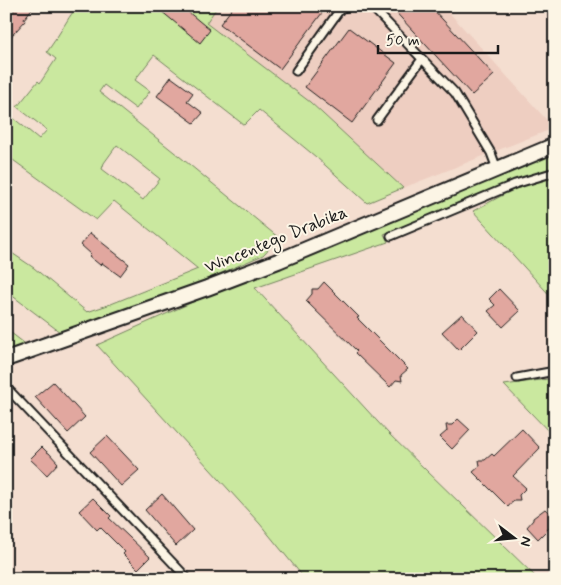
<svg xmlns="http://www.w3.org/2000/svg" width="561" height="585" viewBox="0 0 561 585" font-family="Mynerve,sans-serif">
<style>
.built{fill:#eecec1}
.green{fill:#cae89f;stroke:#73825e;fill-rule:evenodd}
.building{fill:#e1a79f;stroke:#1c1c1c}
.lines{fill:none;stroke-linecap:round;stroke-linejoin:round}
.lane-casing{stroke:#1c1c1c;stroke-width:11}
.street-casing{stroke:#1c1c1c;stroke-width:18}
.lane{stroke:#fcf5e5;stroke-width:7}
.street{stroke:#fcf5e5;stroke-width:14}
.labels{text-anchor:middle;dominant-baseline:central;stroke-width:4;stroke-linejoin:round;paint-order:stroke}
.street-label{font-size:18px;fill:#1c1c1c;stroke:#fcf5e5}
</style>
<rect width="100%" height="100%" fill="#f4ded0"/>
<filter id="ink" filterUnits="userSpaceOnUse"><feTurbulence type="fractalNoise" baseFrequency=".02" numOctaves="2"/><feDisplacementMap in="SourceGraphic" scale="10" xChannelSelector="R" yChannelSelector="G"/><feConvolveMatrix kernelMatrix="1 2 1 2 8 2 1 2 1" color-interpolation-filters="sRGB"/></filter>
<g filter="url(#ink)">
<path class="built" d="M218,6H449L446,9L554,128L403,188L310,102L205,22Z"/>
<path class="green" d="M77,6H218L206,23L310,102L403,188L367,203L316,157L259,110L244,125L154,55L135,80L150,91L136,109L104,85L99,92L179,156L279,238L263,255L196,284L60,332L6,291V249L34,268L87,312L111,304L198,269L114,201L96,220L6,155V124L12,117L39,139L47,130L17,107L38,81L40,83L56,59L47,52C58,37 66,21 77,6ZM117,145L160,179L143,200L102,169L104,163Z
M555,153V168L551,170L514,181L384,234L388,242L255,288L388,433L538,579H305L260,524L97,345L206,296L537,159Z
M555,176V301L473,211L516,188Z
M6,329L28,346L6,353Z
M555,378V438L504,385Z"/>
<path class="building" d="M17,6H34L24,19L25,21L6,42V20Z
M155,6H181L210,30L200,43Z
M234,6H312L322,13L280,69L220,24Z
M390,6H430L494,75L472,95Z
M349,28L396,63L352,123L305,87Z
M171,77L193,93L187,101L203,113L194,123L157,96Z
M90,233L129,264L120,276L102,263L100,265L89,256L91,254L81,245Z
M324,282L359,317L357,318L408,369L401,375L402,381L396,380L390,387L355,353L357,351L306,301L312,294V289H318Z
M499,289L520,311L503,327L488,311L495,305L489,299Z
M462,314L478,331L459,350L442,332Z
M53,382L85,417L68,433L35,397Z
M458,419L470,430L452,449L440,437L447,431L446,425H452Z
M522,429L540,448L513,476L526,488L519,495L520,500H514L508,507L473,472L480,466L479,460H485L492,454L494,456Z
M107,436L139,470L121,486L90,452Z
M42,447L47,452L49,453L58,463L47,475L30,459Z
M162,494L193,530L176,546L145,510Z
M93,498L111,516L109,518L150,557L138,569L123,554L125,552L100,527L97,530L79,511Z
M545,509L555,518V522L538,539L527,527L533,520V518Z"/>
<g class="lines">
<g class="lane-casing">
<path id="lane" d="M340,6L341,8L350,6
M371,6L455,93L491,153L497,169
M296,71L341,8
M377,120L422,59
M391,236L515,184L555,172
M517,378L555,371
M6,387L188,579"/>
</g>
<g class="street-casing">
<path id="street" d="M6,359L207,288L278,261L555,145"/>
</g>
<use href="#lane" class="lane"/>
<use href="#street" class="street"/>
</g>
</g>
<g class="labels">
<g class="street-label">
<text transform="translate(276 240) rotate(-22)">Wincentego Drabika</text>
</g>
</g>
<rect width="561" height="585" fill="none" stroke="#fcf5e5" stroke-width="25"/>
<rect x="12" y="12" width="536" height="560" fill="none" stroke="#1c1c1c" stroke-width="2" filter="url(#ink)"/>
<g transform="translate(514 538) rotate(106)" stroke="#fcf5e5" stroke-width="4" paint-order="stroke">
<path d="M0-4L9 19L0 12L-9 19Z" fill="#1c1c1c"/>
<text y="-8" font-size="14" font-weight="bold" text-anchor="middle" fill="#1c1c1c">N</text>
</g>
<path d="M378 45v8h120v-8" fill="none" stroke="#1c1c1c" stroke-width="2.5"/>
<text x="386" y="45" font-size="15" fill="#1c1c1c" stroke="#fcf5e5" stroke-width="4" paint-order="stroke">50 m</text>
</svg>
